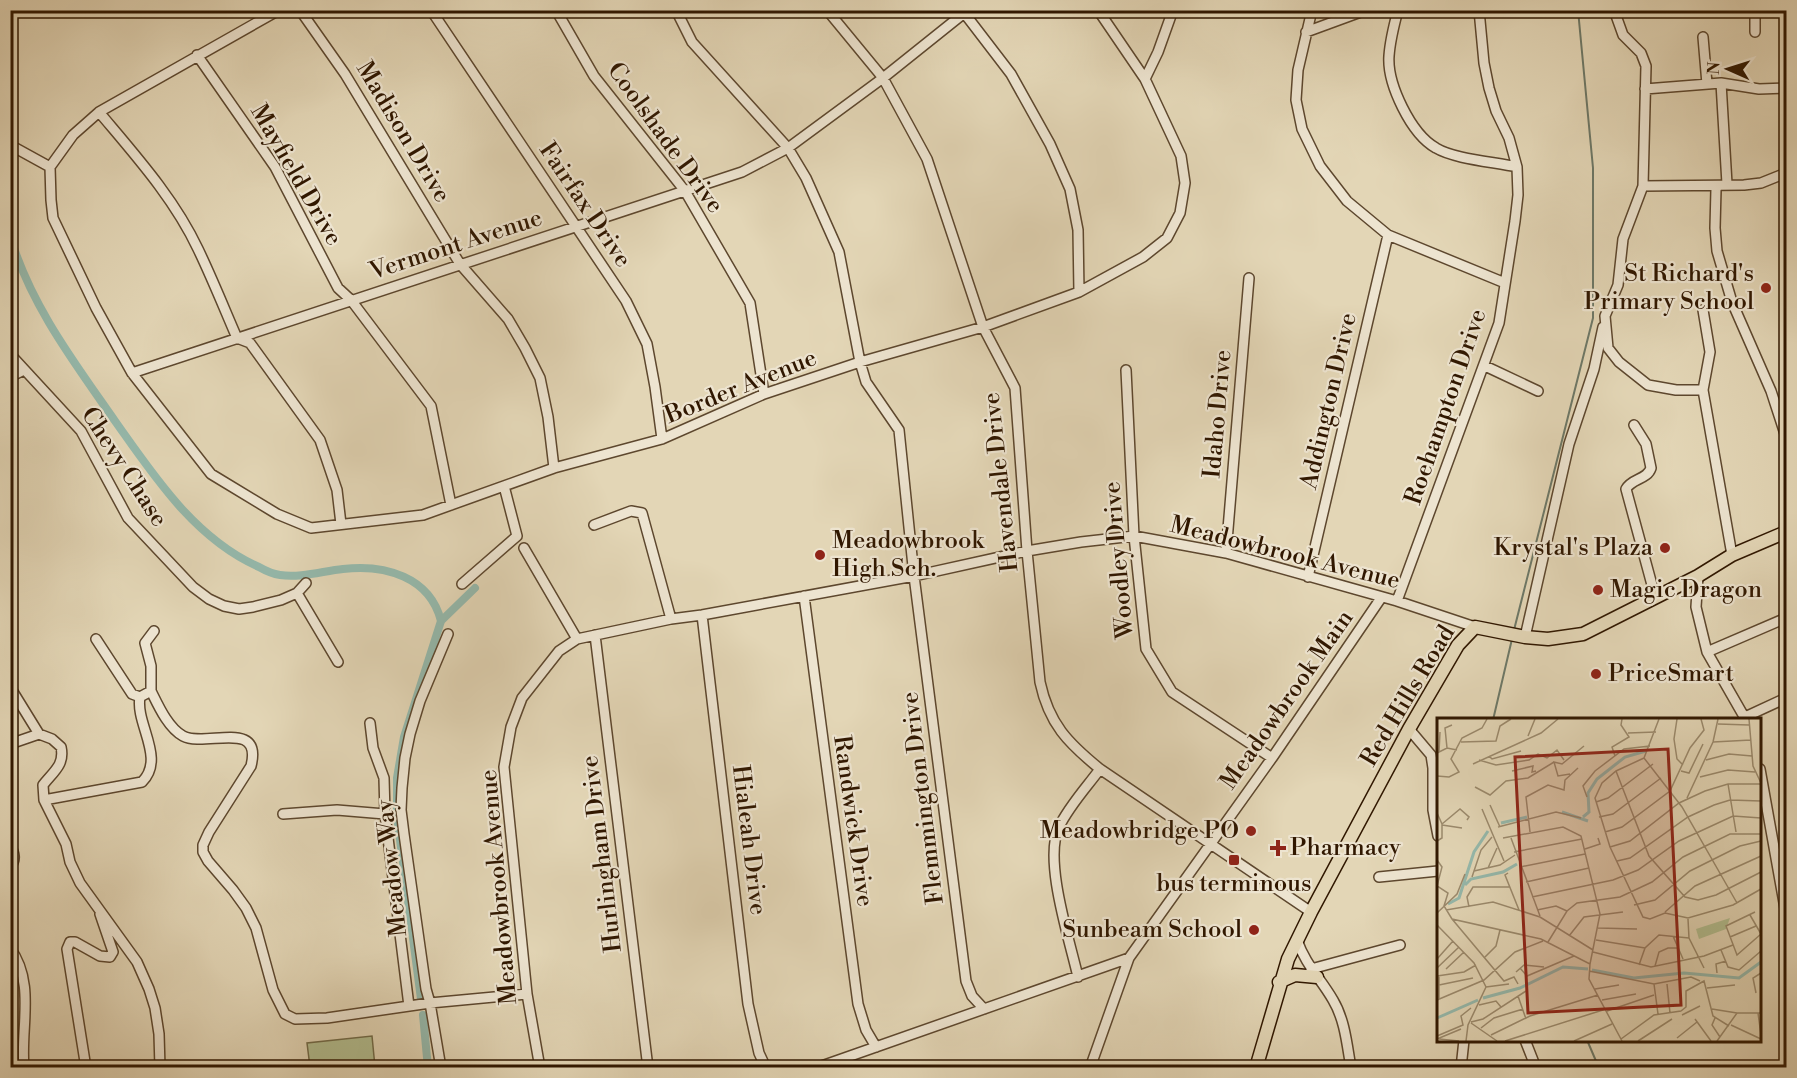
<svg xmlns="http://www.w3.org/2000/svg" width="1797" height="1078" viewBox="0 0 1797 1078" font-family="'Libre Bodoni',serif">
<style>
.green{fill:#b2be90;stroke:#716a48;stroke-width:1.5}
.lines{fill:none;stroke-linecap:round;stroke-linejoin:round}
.stream{stroke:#6d7867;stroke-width:2}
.canal{stroke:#95b9ac;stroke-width:8}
.minor-casing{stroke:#5d472e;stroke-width:12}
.major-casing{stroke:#301700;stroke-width:15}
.minor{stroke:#ede4d0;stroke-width:9}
.major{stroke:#e3d6b6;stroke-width:12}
.poi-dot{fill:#8f2418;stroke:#ede4d0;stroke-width:2}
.labels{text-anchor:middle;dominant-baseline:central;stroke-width:4.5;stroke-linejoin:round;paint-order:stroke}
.street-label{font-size:24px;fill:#301700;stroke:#ede4d0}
.poi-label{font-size:24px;fill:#301700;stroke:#ede4d0;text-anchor:end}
.inset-river{fill:none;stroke:#95b9ac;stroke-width:3}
.inset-road{fill:none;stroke:#9b8a6d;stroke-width:1.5}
.view{fill:#8f2418;fill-opacity:0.15;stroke:#8f2418;stroke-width:3}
.inset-edge{fill:none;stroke:#301700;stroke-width:3}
</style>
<rect width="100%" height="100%" fill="#e3d6b6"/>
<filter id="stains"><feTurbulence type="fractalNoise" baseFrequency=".00333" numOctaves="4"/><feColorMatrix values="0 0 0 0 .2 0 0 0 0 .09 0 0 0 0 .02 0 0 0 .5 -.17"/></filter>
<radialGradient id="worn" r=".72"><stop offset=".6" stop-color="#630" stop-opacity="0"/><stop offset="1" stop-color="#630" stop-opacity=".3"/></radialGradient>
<path class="green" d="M372,1036L375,1067H310L307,1043Z"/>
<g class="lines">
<path class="stream" d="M1514,630L1593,318V168L1578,10
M1493,720L1512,639
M1587,1040L1599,1068"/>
<path class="canal" d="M10,236C31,306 74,362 115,421C154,476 195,539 259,567C266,571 273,574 280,575C301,578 323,571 343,569C385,564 430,577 441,621
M421,999L397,817V778L404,737L441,621L475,588
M423,1015L428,1068"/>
<g class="minor-casing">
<path id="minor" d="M300,10L345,74L460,264L508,319L525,348L540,378L548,417L554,468
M431,10L626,301L647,344L655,387L662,439
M556,10L594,76L685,191L750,303L764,394
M676,10L692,42L788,148L806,178L839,252L860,362L866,382L899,430L914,576L966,981L972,996L984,1009
M827,10L883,78L927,159L983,327L1015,388L1027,551L1040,682C1049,724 1068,743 1100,769L1311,912
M959,10L965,14L1011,74L1050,144L1070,189L1078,230L1079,292
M1098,10L1145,79
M1312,10L1298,70L1296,100L1302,129L1320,166L1347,201L1388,235L1505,283
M1398,10C1394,25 1390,41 1389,56C1387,84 1411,134 1436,148C1454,159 1495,162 1517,167
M1614,10L1623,35L1641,53L1646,66L1643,186L1623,239L1618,285L1605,316L1608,348L1619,362L1648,385L1676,390H1703
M1755,10V32
M1306,32L1366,10
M1703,37L1707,84
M197,55L275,167L338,288L351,300L431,406L451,505
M1721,83L1727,184
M1645,89L1721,83L1759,89L1786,88
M99,112C135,155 174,198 198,249C212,278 224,308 237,338L250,343L320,440L337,490L341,524
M10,145L50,167
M50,167L51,200L53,218L96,308L132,373L211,474L277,514L311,528L423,515L554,468L662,439L764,394L860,362L983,327L1079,292L1143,257L1167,238L1180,213L1185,183L1181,156L1145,79L1158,52L1173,10
M50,167L73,135L99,112L279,10
M1643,186L1744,185L1761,183L1786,173
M1718,186L1716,189L1715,228L1717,251L1732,302L1771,391L1786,437
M1703,310L1710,352L1703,390L1732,555
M10,354L81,431L128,518L193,587L209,599L224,606L239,609L253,607L281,600L297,593L306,583
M1485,366L1538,391
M1126,370L1134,536L1146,649L1172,692L1272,758
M132,373L742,172L788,148L883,78L968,10
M10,377L24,370
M1634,425L1646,444L1651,468C1647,480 1632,478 1626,489L1655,596
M594,525L631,511L642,513L671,619
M524,548L577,639
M1226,553L1249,278
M1698,576L1696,607L1707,652L1746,720
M1308,577L1388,235
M462,584L517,536L504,486
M297,593L338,662
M804,596L858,1004L866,1030L876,1047
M1397,601L1499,323L1515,221L1518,195L1517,167L1509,138L1496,111L1489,88L1484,63L1479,10
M702,615L748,1004L759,1053L766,1068
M595,635L648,1068
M1525,637L1569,444L1594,369L1603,327
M96,639L132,694L140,697
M1707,652L1786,618
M10,687L39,734
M151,691V666L145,643L154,631
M140,697L151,691C158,705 168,728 183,736C205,748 263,718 251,766L209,832L203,845V852L208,861L233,890L246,908L256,928L273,990L285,1014L295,1019L327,1018L430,1003L527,994
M1745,717L1786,698
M370,723L373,748L384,778L385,814L409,1006
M1409,729L1431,755L1433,768V810L1438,836
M39,734L52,739L61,747C65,765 53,772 43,785L44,800L142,782C166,758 135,724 140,697
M10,744L39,734
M1760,769L1786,914
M44,800L66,844L70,862L80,883L137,962L149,989L155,1008L159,1034L160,1068
M283,814L337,810L385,814
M10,845C15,854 16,860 10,868
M1379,877L1438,871
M1297,940C1305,964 1321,979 1333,1000C1345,1020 1347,1045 1351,1068
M10,948C36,983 20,1028 24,1068
M1311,969L1400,945
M1078,977C1070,941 1043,860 1059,827C1069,806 1086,788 1100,769
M1525,1040L1536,1068
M86,1068L67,949L70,942H75L100,956L110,957L113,952L100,914
M441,1068L430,1003L426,989L404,834L401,810L402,788L405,758L410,734L420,701L448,634
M540,1068L527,994L504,767L511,727L522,698L559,651L577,639L671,619L702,615L914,576L1027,551L1081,542L1134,536L1226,553L1397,601L1475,627
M816,1068L1129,958
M1090,1068L1129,958L1272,758L1381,598
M1461,1068L1464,1040"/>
</g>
<g class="major-casing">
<path id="major" d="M1279,982L1295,975L1317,977
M1256,1068L1288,959L1311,912L1409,729L1458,645L1475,627L1525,637L1548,639L1583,634L1698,576L1732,555L1786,532"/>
</g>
<use href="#minor" class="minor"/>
<use href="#major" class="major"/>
</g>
<g class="poi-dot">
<circle cx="1766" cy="288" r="6"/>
<circle cx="1665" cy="548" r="6"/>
<circle cx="820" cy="555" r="6"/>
<circle cx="1598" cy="590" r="6"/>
<circle cx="1596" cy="674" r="6"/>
<circle cx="1251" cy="831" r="6"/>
<path d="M1275 839h6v6h6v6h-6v6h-6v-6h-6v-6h6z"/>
<rect x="1228" y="854" width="12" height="12" rx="3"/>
<circle cx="1254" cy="930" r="6"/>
</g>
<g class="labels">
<g class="street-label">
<text transform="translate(403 132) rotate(59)">Madison Drive</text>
<text transform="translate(665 138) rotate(54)">Coolshade Drive</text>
<text transform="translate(296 175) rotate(60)">Mayfield Drive</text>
<text transform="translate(585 205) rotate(56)">Fairfax Drive</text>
<text transform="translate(456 245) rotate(-18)">Vermont Avenue</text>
<text transform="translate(741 387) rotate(-22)">Border Avenue</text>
<text transform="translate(1329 401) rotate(-77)">Addington Drive</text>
<text transform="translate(1446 407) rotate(-71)">Roehampton Drive</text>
<text transform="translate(1218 414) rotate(-85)">Idaho Drive</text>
<text transform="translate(124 467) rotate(57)">Chevy Chase</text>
<text transform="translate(1001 482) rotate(-96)">Havendale Drive</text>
<text transform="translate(1285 553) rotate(14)">Meadowbrook Avenue</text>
<text transform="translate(1119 560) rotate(-95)">Woodley Drive</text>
<text transform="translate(1408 696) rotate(-59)">Red Hills Road</text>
<text transform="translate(1287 700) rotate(-55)">Meadowbrook Main</text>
<text transform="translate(923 798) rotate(-97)">Flemmington Drive</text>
<text transform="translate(853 821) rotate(82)">Randwick Drive</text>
<text transform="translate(749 840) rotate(83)">Hialeah Drive</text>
<text transform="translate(602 854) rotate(-97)">Hurlingham Drive</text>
<text transform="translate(392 868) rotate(-96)">Meadow Way</text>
<text transform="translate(499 887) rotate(-95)">Meadowbrook Avenue</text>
</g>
<g class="poi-label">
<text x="1754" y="274">St Richard's<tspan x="1754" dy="28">Primary School</tspan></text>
<text x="832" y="541" text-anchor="start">Meadowbrook<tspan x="832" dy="28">High Sch.</tspan></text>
<text x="1653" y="548">Krystal's Plaza</text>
<text x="1610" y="590" text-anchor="start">Magic Dragon</text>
<text x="1608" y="674" text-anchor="start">PriceSmart</text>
<text x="1239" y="831">Meadowbridge PO</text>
<text x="1290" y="848" text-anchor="start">Pharmacy</text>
<text x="1234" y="884" text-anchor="middle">bus terminous</text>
<text x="1242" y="930">Sunbeam School</text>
</g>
</g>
<g transform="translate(1437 718)">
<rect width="324" height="324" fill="#e3d6b6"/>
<path d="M293,200L289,211L262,221L259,211Z" fill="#b2be90"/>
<path class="inset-river" d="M125,94L151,103M146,99L152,94L151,75L160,61L188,39L209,33M64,105L90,99M28,167L34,161L66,154L80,146M11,186L22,180L37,134L51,113M155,252L197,260L247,255L302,260L324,244M46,280L83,270L126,249L151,251M0,300L41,282"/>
<path class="inset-road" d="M240,1L237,21L240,41L246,47M312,1L316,48L324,65M281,6L312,7M191,15L219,14M91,18L98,1M24,24L59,23L63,8L74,1M276,24L314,22M10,30L8,10L15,7M2,34L3,14M0,35L10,30L20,32M52,38L55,41L84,33M178,38L175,29L192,19L184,7L185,1M207,40L179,53L165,65L158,80L173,129L206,199L213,201L228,195L251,200L296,187L324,171M207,40L245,89L300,185M207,40L222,1M42,42L59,47L92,42L101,36L110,40L120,32L127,42M269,42L292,36L315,38M36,46L104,15L121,1M75,53L96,48L95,54L99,53M179,53L212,138L248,179L261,182L279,177L324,154M244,53L252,55L266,26M133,56L121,58L117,44L125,46L147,28M0,58L12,59L22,54L14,41L25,20L45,10L50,1M263,59L291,52L318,54M291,66L299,114M38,69L53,77L69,63L91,60L117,44M150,79L146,68L158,53L187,31L213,28M250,80L276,24L281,1M159,84L171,80L216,46M53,87L63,109M45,91L67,143M0,95L5,106V120L0,123M162,99L176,96L224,60M5,106L23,91L32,99L30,102M5,107L25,110M61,109L119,94L144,100M93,114L89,79L111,67L127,72L128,62L141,50M168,114L185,109L233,73L253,30L267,12L264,1M66,120L126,109L144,118L163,196L153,246M74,120L103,198M173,129L193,123L242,85L268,73L291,66H324M148,131L163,126L161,120M77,134L145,121M0,142L5,149L0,168L11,175L7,188L15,201L104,221L153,246L152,261L185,323M180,143L193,140L251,99L277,87L293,82L324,83M83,149L148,136M51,150L60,130M37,153L63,147L78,137M71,155L68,157L82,192M35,159L44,132L55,119M89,164L152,150M95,179L176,162L201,152L242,123L296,98L324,100M197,187L218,182L253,153L303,128L324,123M32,189L30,179L36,169H73M9,192L56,184L103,199L156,232M100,192L119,188L130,193M228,194L258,168L324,138M318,194L289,208L300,237L324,216M0,195L20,176L28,156M313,197L324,216M15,201L67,263L77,259L81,266M251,201L252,220L267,250M0,207L37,245L49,269L31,307L29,323M161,210L200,211M132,218L147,199L186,194M236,218L246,241M293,219L319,208M159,222L208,230M111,224L130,193L140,185L183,179L215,164L246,139L293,116H324M284,232L291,249L302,252L324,233M156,234L214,249L267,238L296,227M48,239L59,228L63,212M0,241L16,223M202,247L208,230L222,217L252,220M218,248L222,234L231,230H241M0,250L22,229M83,250L90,258L137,238M9,251L27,234M152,253L217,266L254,259L263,263M79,254L87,247L107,249M280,255L279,246L289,243M0,258L27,254L39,247M217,266L221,296M230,266L233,295M2,267L36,260M49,269L72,266M270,270L298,267M158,271L182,267M319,275L316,260L324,255M81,278L89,301M2,281V258M0,282L47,262L78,234L106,223M165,282L199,276M42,287L59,283L64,289M275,291L300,295M170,293L217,277M244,293L249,289V273L267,263L276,298L292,308M321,295L324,317M245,297L263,288M278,300L275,307L283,319M258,301L274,323M34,304L46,301L89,273M34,305L60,323M294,307L324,321M44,310L57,300L86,291M54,317L93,298L161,277M0,318L26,307L24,298L34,290M240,320L260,304M0,321L24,311M2,321L22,323M184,321L217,297L244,293M68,323L169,291M137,323L175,306M201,323L235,301M280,323L300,295H324"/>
<path class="view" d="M231,31L244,287L91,295L78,39Z"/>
<rect width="324" height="324" class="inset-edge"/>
</g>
<rect width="1797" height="1078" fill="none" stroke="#e3d6b6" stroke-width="36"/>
<rect x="12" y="12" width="1773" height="1054" fill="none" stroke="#301700" stroke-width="3"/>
<rect x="18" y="18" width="1761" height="1042" fill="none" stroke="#301700" stroke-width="1.5"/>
<g transform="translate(1728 69) rotate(273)" stroke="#ede4d0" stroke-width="4.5" paint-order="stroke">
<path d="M0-4.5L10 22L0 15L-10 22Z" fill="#301700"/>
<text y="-9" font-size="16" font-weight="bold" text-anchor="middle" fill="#301700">N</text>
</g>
<rect width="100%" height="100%" filter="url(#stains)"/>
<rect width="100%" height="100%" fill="url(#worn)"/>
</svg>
